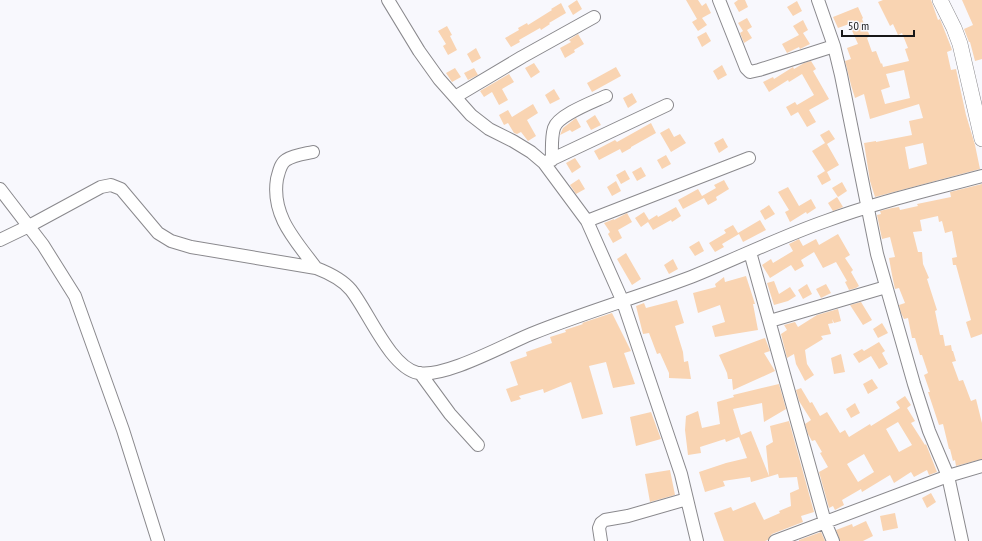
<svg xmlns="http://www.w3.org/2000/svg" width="982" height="541" viewBox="0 0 982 541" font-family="'PT Sans Narrow',sans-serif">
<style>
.building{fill:#f9d4b2;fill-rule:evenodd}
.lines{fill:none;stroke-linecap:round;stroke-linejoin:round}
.minor-casing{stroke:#8a898d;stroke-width:14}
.major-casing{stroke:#8a898d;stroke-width:16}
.minor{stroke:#fff;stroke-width:12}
.major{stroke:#fff;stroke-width:15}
</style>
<rect width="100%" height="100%" fill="#f8f8fd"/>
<path class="building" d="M577,0L582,9L573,15L568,6Z
M686,0H698L702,6L706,3L711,13L702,18L707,25L698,31L692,22L697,19Z
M738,0H745L748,7L739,12L734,3Z
M883,0H931L938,20L940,19L951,47L952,50L947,52L951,70L956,69L966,115L975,145L980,169L875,197L870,181L864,143L876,141V142L912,135L909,121L923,118L919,104L870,119L864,94L855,98L851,85L845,61L851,59L847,48L858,44L849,24L838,28L833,17L858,7L863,18L862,19L870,36L867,38L872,52L876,51L881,64L882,63L883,67L909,61L905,49L908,48L902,33L898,35L893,24L890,26L878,2ZM904,70L910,98L885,104L881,90L890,87L886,74ZM923,143L927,164L909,169L905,147Z
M962,0H982V59L975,61L970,42H969L964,29L973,25Z
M797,1L802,11L793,16L787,7Z
M561,3L566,13L549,23L550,24L541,30L540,28L519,40L520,42L511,47L505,38L519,30L518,28L527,23L528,25L552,10L551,9Z
M747,18L752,27L747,30L752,38L744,43L740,33L743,31L738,23Z
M803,20L808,30L803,33L810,44L800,49L799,47L787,53L782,44L799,35L793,26Z
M447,26L452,35L450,36L457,50L448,55L443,46L446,44L438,31Z
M706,32L711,41L702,47L697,37Z
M578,34L584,44L574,50L575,52L565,58L560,48L571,42L569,40Z
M476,48L481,58L472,63L467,54Z
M811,61L816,69L813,71L829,99L809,110L816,122L807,127L798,112L791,116L786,107L795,102L797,105L814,95L802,74L789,82L788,80L769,92L763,82L773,77L774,79L793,67L794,69L804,63Z
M534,63L540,72L531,78L525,68Z
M722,65L727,75L718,80L713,71Z
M616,67L621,76L592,92L587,83Z
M455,68L461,77L452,82L446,73Z
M474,68L478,75L468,80L464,73Z
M509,74L514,82L502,89L508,100L499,105L492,92L484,97L480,91Z
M554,89L560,99L550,104L545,95Z
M632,93L637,102L628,108L623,98Z
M533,104L538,113L527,120L536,136L528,141L521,132L517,134L514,133L508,123L504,125L499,115L508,110L512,117Z
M595,115L601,125L591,130L586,121Z
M576,118L581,127L572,132L570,130L560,135L563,128Z
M651,123L656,133L631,147V148L622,153L620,149L599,160L594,151L615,140L617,142Z
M669,128L674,137L680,134L686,143L671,152L660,133Z
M829,130L835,139L827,144L839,165L827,172L831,180L822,185L817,176L825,171L812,151L825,143L820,135Z
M723,138L728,147L719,153L714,143Z
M666,155L671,164L662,169L657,160Z
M575,158L581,167L572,173L566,163Z
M641,167L646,176L637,181L632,172Z
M625,170L630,179L621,184L616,175Z
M579,179L585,189L576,194L570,185Z
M724,180L729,189L716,197L717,200L708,205L704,198L683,209L678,200L698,189L702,196L716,188L714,185Z
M616,181L621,191L612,196L607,187Z
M842,182L847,191L838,197L832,188Z
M982,184V334L971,338L966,322L971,320L956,265H953L952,258L957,257L952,231L945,233L942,221L939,222L938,216L920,220L922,231L913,232L918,252H922L923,264L929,278L927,279L937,310L935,311L940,335H943L945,346L951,345L952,351H953L956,361L952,362L959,381L963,380L971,401L976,399L982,423V459L956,466L955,460L953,461L950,449H949L943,424L939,425L928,392H930L924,375L928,373L922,355H920L915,338H912L908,318L904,319L901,313L899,305L905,303L899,288L895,289L892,275L889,258L895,257L890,237L882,239L877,215L881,214L880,211L892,208L899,207L900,210L918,206L917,204L951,197L950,192Z
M788,187L799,206L811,199L816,208L807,214L806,212L790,222L785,212L789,210L778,192Z
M837,197L843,207L833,211L828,203Z
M769,205L775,214L765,220L760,211Z
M676,207L681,216L672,222L671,220L653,230L648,222L641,227L635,218L644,212L649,220L657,215L658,217Z
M627,213L632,222L618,230L622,238L613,243L608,234L610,232L604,223L614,219V220Z
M760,220L766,230L743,242L739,234L722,244L724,247L715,252L709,243L726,233L724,230L733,225L738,233Z
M838,234L850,255L845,258L853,270L851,272L859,286L856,288L849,290L845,282L847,281L836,262L823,268L814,252L801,260L804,266L795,271L791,265L770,278L762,265L771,259L773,263L793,251L789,244L799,239L803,246L816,239L819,245Z
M699,241L704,251L695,256L689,247Z
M626,253L641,279L632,285L617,259Z
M673,259L678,269L669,274L664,265Z
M746,276L755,304H753L758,330L715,337L712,326L725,322L720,305L698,313L693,293L716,287L715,284L724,277L725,282Z
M774,281L779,294L790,287L796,296L788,301L774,305L767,283Z
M807,284L812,294L803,299L798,290Z
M826,284L831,293L821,298L816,289Z
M677,300L684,323L675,326L683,352L684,362L688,361L691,379L669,378V373L660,353L657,354L649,333L643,334L636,306L644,303L646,308Z
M861,302L872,320L863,325L850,305Z
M838,309L841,321L834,323L832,319L833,323L828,324L831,334L821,336L823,339L805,350L807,364L814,375L805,381L796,364L794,354L787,358L781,334L787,330L784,325L795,322L798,327L817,315Z
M612,313L631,351L624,353L635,384L613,388L606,362L589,366L603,414L582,419L571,382L544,393L543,389L519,396L521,399L511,402L506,389L518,385L510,362L527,356L526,352L552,343L550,337L566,332L565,330L583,324L582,323Z
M882,323L888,333L878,338L873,329Z
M765,338L770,351L764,353L775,371L733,390L732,379H728L727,373L719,355Z
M879,342L885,351L882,353L888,364L879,369L871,356L859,363L853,354L862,349L864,351Z
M841,354L845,372L834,374L831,358Z
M872,379L878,388L868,394L863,384Z
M779,384L786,409L764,422L762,403L733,409L741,435L751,431L769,476L766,446L773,442L770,426L789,421L814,512L801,516L803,522L772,534L768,540L765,541H724L714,513L731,507L733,511L755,502L764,520L780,513L779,511L791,506L790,493L799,489L797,477L779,478L778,474L751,482L750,477L723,481L725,486L705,492L699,472L726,463L747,458L739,437L726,442L725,439L700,447L701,453L688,455L685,430L686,416L698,411L702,428L720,424L717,402L734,397L733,395Z
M801,388L810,403L812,402L820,416L827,412L840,433L845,430L849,437L870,424L871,426L900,408L896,402L905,396L911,405L907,408L915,421L911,423L925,445L926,444L937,472L929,475L927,470L914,477L911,472L894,483L890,475L862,492L861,489L842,500L844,505L835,510L833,506L829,508L819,472L828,467L820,453L822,452L815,440L812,441L808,434L805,424L811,420L799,401L796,390ZM898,422L912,445L899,452L886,429ZM864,454L874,472L858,482L847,464Z
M855,403L860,413L851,418L846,409Z
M651,412L661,439L636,446L630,417Z
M670,470L675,495L650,502L645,474Z
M931,493L936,502L927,508L922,498Z
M895,513L898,528L883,531L880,516Z
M866,521L873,536L863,541H840L836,530L852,524L853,527Z
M821,532L825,541H799V540Z"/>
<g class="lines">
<g class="minor-casing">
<path id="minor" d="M388,0L419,51L439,79L471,115L489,129L513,141L531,152L544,163L587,221L623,302L681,474L697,541
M719,0L746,68L750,72L759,70L834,46
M818,0L834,46L841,75L877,254L914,384L929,431L948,476L962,541
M455,97L522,57L594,17
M313,152C304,154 294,155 286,160C280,164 279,172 277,179C271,216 296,241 316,268
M552,160C552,150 551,138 554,128C558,115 593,102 606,96
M544,163L667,105
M0,189L43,245L75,296L123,430L158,541
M587,221L749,158
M0,240L29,226L101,187L111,185L121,189L158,233L171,241L191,247L316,268C329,273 342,279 351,290C368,311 390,367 418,373C445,378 504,345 531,334C583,313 638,297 691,277C736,259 780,237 826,221C877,202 930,190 982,176
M750,252L825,522L833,541
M770,321L886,287
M420,373L450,414L478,445
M601,541L599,528L601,523L605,520L628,516L687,499
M775,541L948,476L982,466"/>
</g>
<g class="major-casing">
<path id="major" d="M940,0L954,28L960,44L982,139"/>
</g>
<use href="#minor" class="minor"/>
<use href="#major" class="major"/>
</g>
<path d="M842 30v6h72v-6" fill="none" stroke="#171718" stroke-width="2"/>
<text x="848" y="30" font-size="12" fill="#171718" stroke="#f8f8fd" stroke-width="3" paint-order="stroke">50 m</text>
</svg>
